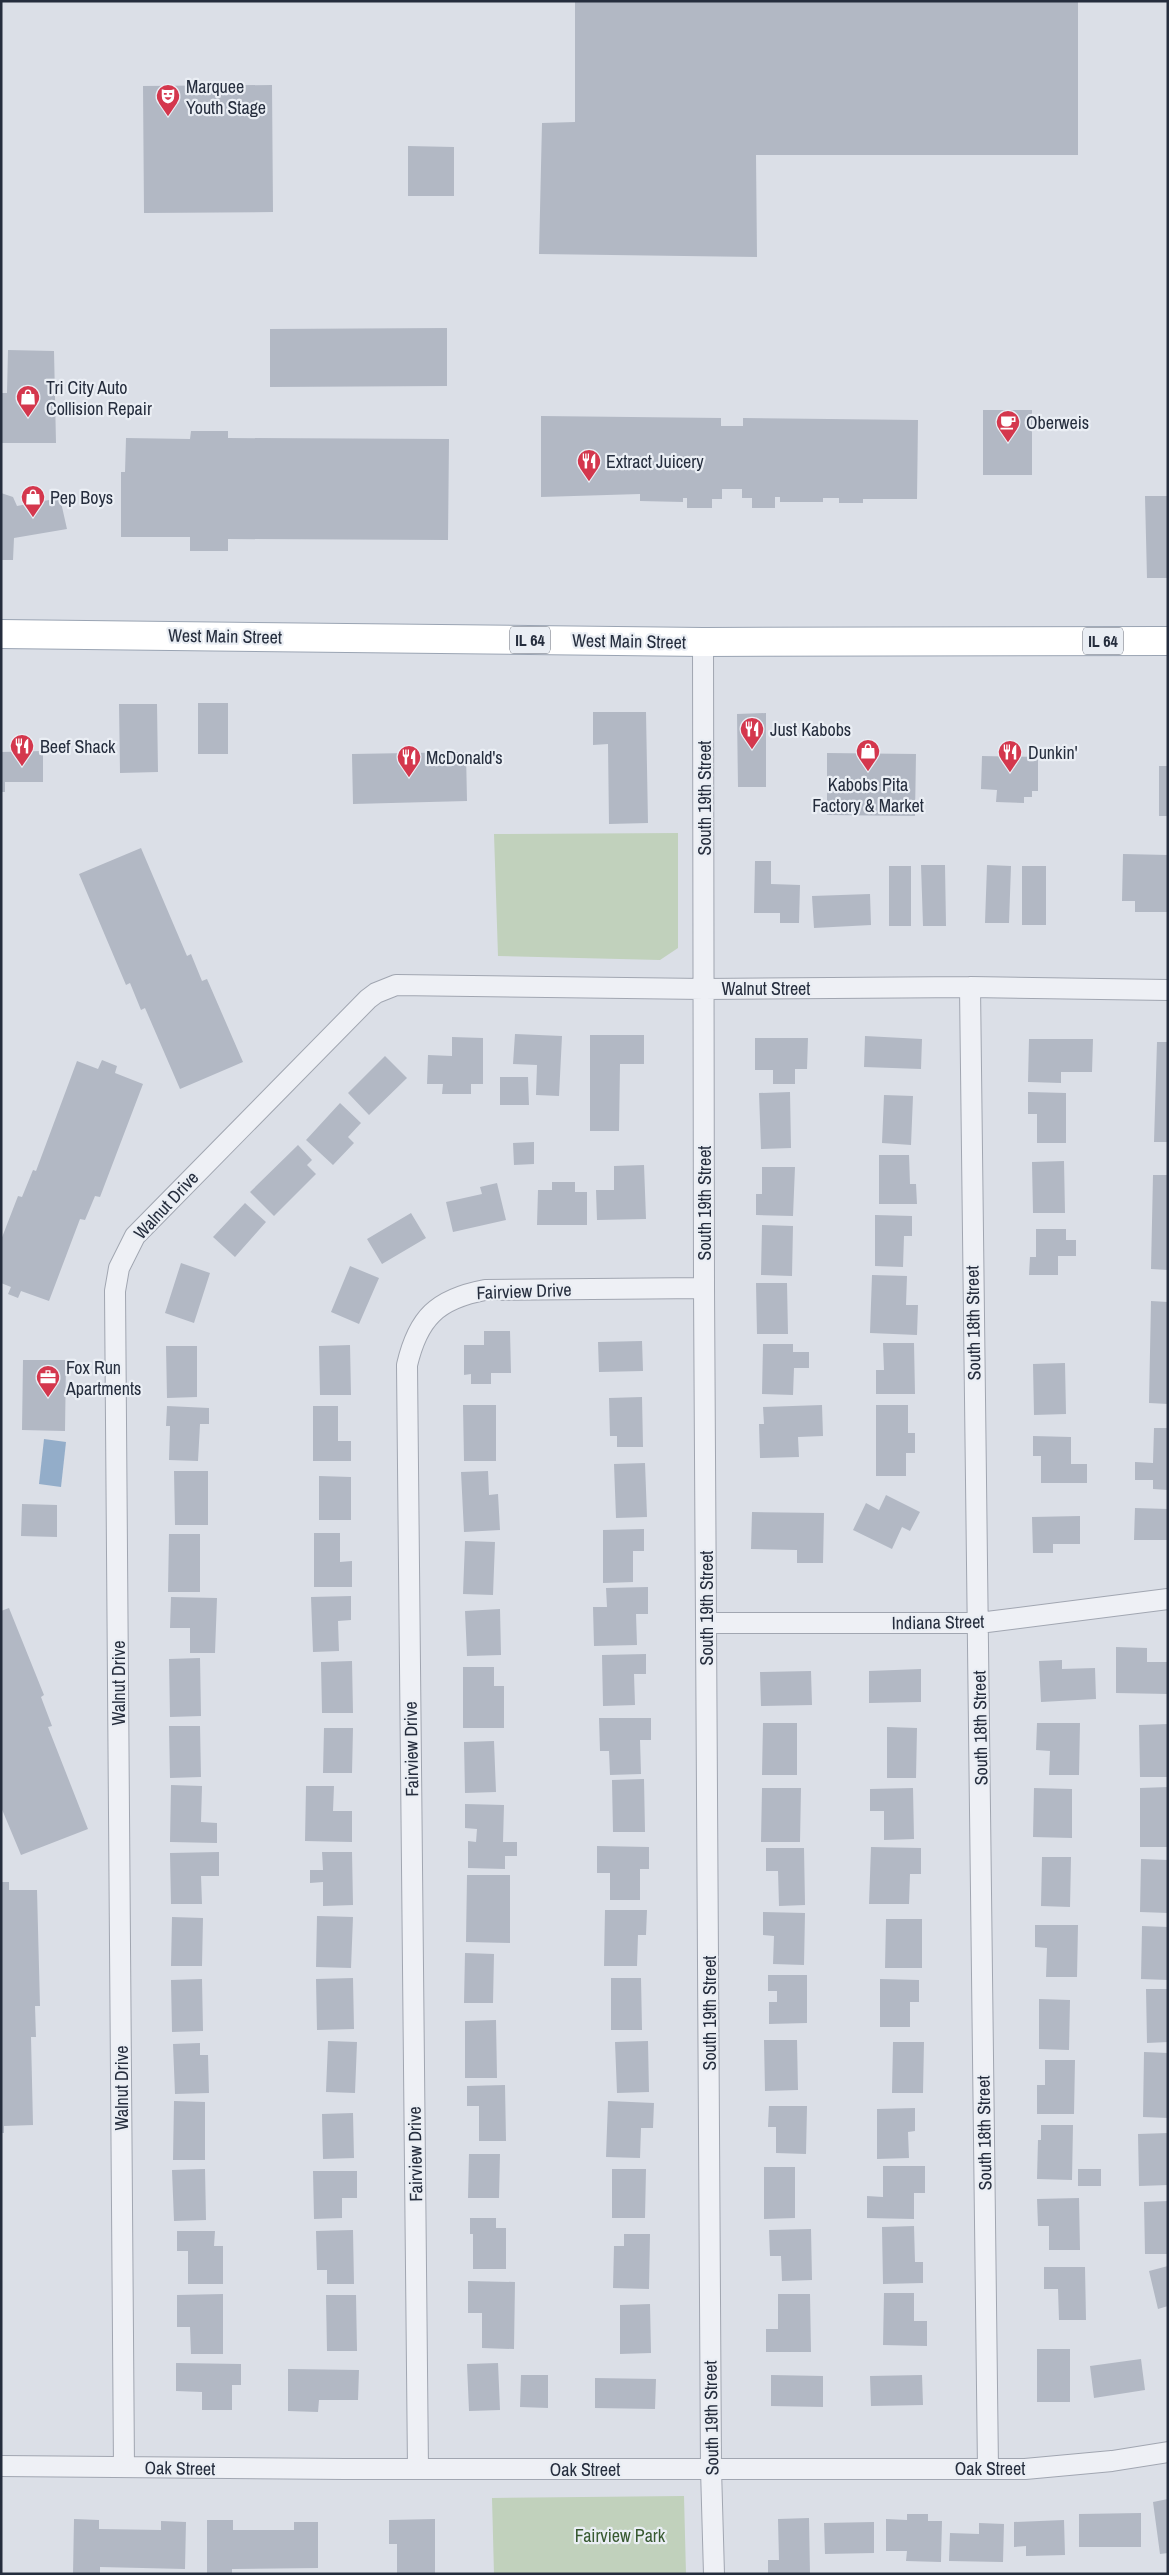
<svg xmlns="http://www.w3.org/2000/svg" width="1169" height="2575" viewBox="0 0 1169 2575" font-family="'Archivo Narrow',sans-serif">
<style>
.green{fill:#c1d1bc}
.water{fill:#93adc9}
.building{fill:#b2b8c4}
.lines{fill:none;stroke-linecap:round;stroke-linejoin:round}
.minor-casing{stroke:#a1a6b1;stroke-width:22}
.primary-casing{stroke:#9aa4b3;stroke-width:30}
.minor{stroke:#eef0f5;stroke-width:20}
.primary{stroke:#fff;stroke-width:28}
.labels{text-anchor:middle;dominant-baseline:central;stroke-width:4.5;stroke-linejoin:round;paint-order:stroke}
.shield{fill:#eaeef4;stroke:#606774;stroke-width:1}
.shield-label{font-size:16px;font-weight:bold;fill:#252d3d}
.poi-label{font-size:18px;fill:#252d3d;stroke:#eaeef4;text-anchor:start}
.street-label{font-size:18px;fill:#252d3d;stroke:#eaeef4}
.park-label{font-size:18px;fill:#385a31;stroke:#eaeef4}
</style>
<rect width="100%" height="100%" fill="#dbdfe7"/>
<path class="green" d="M678,833V948L660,960L498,956L494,834Z
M684,2496L686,2574H494L492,2498Z"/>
<path class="water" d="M44,1439L66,1442L61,1487L39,1484Z"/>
<path class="building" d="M575,1H1078V155H756L757,257L539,254L542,123L575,122Z
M272,85L273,212L144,213L143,86Z
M408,146L454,147V196H408Z
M447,328V386L270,387V329Z
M8,350L54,351L56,443H1V393H7Z
M983,410H1032V475H983Z
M541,416L721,418V426H743V418L918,420L917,499H863V503H839V498H823V502H780V497H775V508H752V498H742V489H722V499H712V508H687V498H683V502L640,501V494L541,497Z
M191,431H228V438L449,439L448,540L228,539V551H190V537H121V472H125L126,438L190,439Z
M1,493L13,497L17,506L60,498L67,529L14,538L13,560H1Z
M1145,496H1168V578H1147Z
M198,703H228V754H198Z
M119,704H157L158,772L120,773Z
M593,712H646L648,823L609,824L608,744L593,745Z
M766,713V787H738L737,714Z
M43,751V782H5V792H1V752Z
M466,752L467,801L353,804L352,754Z
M827,753L916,754L915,816L827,815Z
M982,756L1038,757V791H1032V797H1024V803L996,802L997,790L981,789Z
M1159,766H1168V816H1159Z
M141,848L187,956L191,954L202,981L207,979L243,1062L180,1089L145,1008L141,1010L130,983L126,985L79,874Z
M1123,854L1168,855V912H1135V901H1122Z
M755,861H771V884L800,885L799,923H780V913H754Z
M921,865H945L946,926H923Z
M987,865L1011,866L1009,923H985Z
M889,866H911V926H889Z
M1022,866H1046V925H1022Z
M870,894L871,925L814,928L812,896Z
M515,1034L562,1036L559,1096L536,1095L537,1065L513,1064Z
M590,1035H644V1064H620L619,1131H590Z
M865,1036L922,1039L921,1069L864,1067Z
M452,1037L483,1038V1084H471V1094H442L443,1084H427L428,1055L452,1056Z
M755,1038H808L807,1069H795V1084H773V1070H755Z
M1029,1039H1093L1092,1072H1061V1083L1028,1082Z
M1157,1042H1168V1142H1154Z
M385,1056L407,1078L369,1115L348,1093Z
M102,1060L117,1066L115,1073L143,1084L100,1197L95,1196L85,1220L80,1219L49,1301L21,1291L18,1298L8,1294L11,1287L1,1283V1240L18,1196L22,1197L33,1170L36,1171L77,1061L98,1069Z
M500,1077H528L529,1105H500Z
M790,1092L791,1148L761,1149L759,1093Z
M1028,1092L1066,1093V1143H1037V1114H1028Z
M884,1095L913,1096L911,1145L882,1143Z
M340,1103L361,1123L348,1137L354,1143L333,1165L306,1140Z
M534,1142V1164L514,1165L513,1143Z
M298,1145L312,1160L307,1165L316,1174L274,1216L250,1192Z
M879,1155H909L910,1184H916L917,1204H879Z
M1064,1161L1065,1213H1033L1032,1162Z
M644,1165L646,1219L597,1220L596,1190H614V1166Z
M762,1167H795L793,1216L756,1215V1194H762Z
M1153,1175H1168V1270L1151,1269Z
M552,1182H575V1192H587V1225H537L538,1190H552Z
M497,1183L506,1220L453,1232L446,1202L482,1194L480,1187Z
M245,1203L266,1222L235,1257L213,1237Z
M411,1213L426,1238L382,1264L367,1239Z
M875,1215L912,1216V1236H904L903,1267L875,1266Z
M762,1225L793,1226L792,1276L761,1275Z
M1036,1229H1066V1240H1076V1256H1058V1275H1029L1030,1257H1036Z
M181,1263L210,1273L194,1323L165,1313Z
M350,1266L379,1278L359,1324L331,1312Z
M872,1275L907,1276L906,1305H918L917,1335L870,1333Z
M756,1283H787L788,1334H757Z
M1151,1301L1168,1302V1404L1149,1403Z
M484,1331H510L511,1373H491V1384H471V1374L464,1375V1345H484Z
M642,1341L643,1371L599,1372L598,1342Z
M883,1343H914L915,1394H876V1370H884Z
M763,1344H793V1352H809V1368H794L793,1395L762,1394Z
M350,1345L351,1395H320L319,1346Z
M166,1346H197V1397L167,1398Z
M23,1360H66L65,1431L22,1430Z
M1065,1363L1066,1414L1034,1415L1033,1364Z
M642,1397L643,1447H617V1436H610L609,1398Z
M463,1405H496V1461H464Z
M822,1405L823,1436L798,1437L799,1457L760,1458L759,1424H764L763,1407Z
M876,1405H908V1433H915V1453H906V1476H876Z
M167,1406L209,1408V1424H200L198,1461L169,1460L170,1426H166Z
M313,1406H338V1441H351V1461H313Z
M1154,1428H1168V1490L1153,1489V1480H1135V1462L1153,1463Z
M1033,1436L1071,1437V1464H1087V1483H1041V1456H1033Z
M645,1463L647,1517L616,1518L614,1464Z
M174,1471H208V1525H175Z
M488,1471L489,1495L498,1494L500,1530L464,1532L461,1472Z
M319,1476L351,1477V1520H319Z
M886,1495L920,1512L910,1531L902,1527L892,1549L853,1530L866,1503L879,1510Z
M22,1504L57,1505V1537L21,1536Z
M1135,1508L1168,1509V1540H1134Z
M752,1512L824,1513L823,1563H797V1550L751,1549Z
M1080,1516V1544H1053V1553H1033L1032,1517Z
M644,1529V1551H633V1582L603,1583V1530Z
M314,1533H340V1562L352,1561V1587H314Z
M169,1534H200V1592H168Z
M465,1541L495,1542L493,1595L463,1594Z
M648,1587V1614H636L637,1645L594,1646L593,1607H607L606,1588Z
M351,1596V1620L338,1621L339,1651L313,1652L311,1597Z
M171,1597L217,1598L215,1653H190V1628H170Z
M9,1608L44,1695L41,1697L52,1726L48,1727L88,1829L21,1855L1,1807V1611Z
M500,1609L501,1655L467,1656L465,1611Z
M1116,1647L1147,1648V1662H1168V1694L1116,1693Z
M646,1654V1674H634L635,1705L603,1706L602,1655Z
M200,1658L201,1716L170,1717L169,1659Z
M1062,1660V1669L1095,1668L1096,1699L1041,1702L1039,1661Z
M352,1661L353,1713H322L321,1662Z
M463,1667H494V1686H504V1728H463Z
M921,1669V1702L869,1703V1671Z
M811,1671L812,1705L761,1706L760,1672Z
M599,1718H651V1740H640L641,1774L610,1775L609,1751H600Z
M763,1723H797V1775H762Z
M1037,1723H1080L1079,1775H1049L1050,1751L1036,1750Z
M1168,1724V1777H1140L1139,1725Z
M169,1726H200L201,1777L170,1778Z
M887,1727L917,1728L916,1778H887Z
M324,1728H353L352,1773H323Z
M494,1741L496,1792L465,1793L464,1742Z
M644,1779L645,1832H613L612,1780Z
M171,1785L202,1786L201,1822L217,1823V1843L170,1842Z
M306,1786H334L333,1811H352V1842L305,1841Z
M1168,1787V1847H1140V1788Z
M762,1788H801L800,1842H761Z
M913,1788L914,1839L884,1840V1811H870V1789Z
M1034,1788L1072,1789V1838L1033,1837Z
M465,1804L504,1805L503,1842H517V1856H505V1869L468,1868V1841L476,1842L477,1829L465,1828Z
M597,1846L649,1847V1869H640V1900H610V1873H597Z
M871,1847L921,1848V1874H910L909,1904H869Z
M766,1848H804L805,1905L779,1906L778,1871H766Z
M219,1852V1876H201L202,1904H171L170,1853Z
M322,1852H352L353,1905L323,1906V1882L310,1883V1870H323Z
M1042,1857H1071L1070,1907L1041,1906Z
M1141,1859L1168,1860V1913L1140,1912Z
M467,1875H510V1943L466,1942Z
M1,1882H9V1890H37L40,2006H35L36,2037H31L33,2125L4,2126V2133H1Z
M605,1910H647L646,1935H638L637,1966H604Z
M763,1912L805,1913L804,1965L773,1964L774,1936L763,1935Z
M317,1916L353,1917L351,1968L316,1967Z
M172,1917L203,1918L202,1966H171Z
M886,1919H922V1968H885Z
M1035,1925H1078L1077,1977H1046L1047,1948L1035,1947Z
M1142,1926L1168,1927V1980L1141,1979Z
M465,1953L494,1954L493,2003H464Z
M768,1975H807V2023L769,2024V2002H777V1991H768Z
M353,1978L354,2029L317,2030L316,1979Z
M611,1978H641L642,2030H611Z
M202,1979L203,2031L172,2032L171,1980Z
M880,1979L919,1980V2002H910V2027H880Z
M1146,1989H1168V2042L1147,2043Z
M1039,1999L1070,2000L1069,2050L1039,2049Z
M496,2020L497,2078H465V2021Z
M764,2040H797L798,2090L765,2091Z
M328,2041L357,2042L355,2093L326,2092Z
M648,2041L649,2092L617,2093L615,2042Z
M893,2042H924L923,2093H892Z
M200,2043V2055H208L209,2093L175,2094L173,2044Z
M1144,2052L1168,2053V2118L1143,2117Z
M1045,2060H1075L1074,2114H1037V2085H1045Z
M505,2085L506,2141H479V2106H467V2086Z
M174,2101L205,2102V2160H173Z
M608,2101L654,2103L653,2128H641L640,2158L606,2157Z
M769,2106H807L806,2154L776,2153V2127H768Z
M915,2108V2131L908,2132L909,2158L877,2159V2109Z
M353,2113L354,2158L323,2159L322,2114Z
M1041,2125H1073L1072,2180L1037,2179L1038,2140H1041Z
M1168,2133V2185L1139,2186L1138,2134Z
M469,2154H500L499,2198H468Z
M883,2166H925V2193H914V2219L867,2218V2196L883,2197Z
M764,2167H795V2218L764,2219Z
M205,2169L206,2220L174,2221L172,2170Z
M612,2169H646L645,2218H612Z
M1078,2169H1101V2186H1078Z
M313,2171H357V2198H342V2218L314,2219Z
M1079,2198L1080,2250H1049V2226H1038L1037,2199Z
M1168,2201V2254H1145L1144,2202Z
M470,2218H496V2228H506V2269H473V2234H470Z
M914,2226L915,2262H923V2283L883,2284L882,2227Z
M811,2229L812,2280L782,2281L781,2256H770L769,2230Z
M353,2230L354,2284H327V2270H317L316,2231Z
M177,2231H215L214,2246H223V2284H188V2251H177Z
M624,2234H650L649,2289L613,2288L614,2246H624Z
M1168,2266V2306L1158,2309L1149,2271Z
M1044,2267H1085L1086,2320H1059L1058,2289H1044Z
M468,2281L515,2282L514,2349L482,2348V2313H468Z
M884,2293H914V2321H927V2346L883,2345Z
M223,2294V2354H191L190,2327H177V2295Z
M778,2294H810L811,2352H766V2329H778Z
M326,2295H356L357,2351H327Z
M650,2304L651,2353L620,2354V2305Z
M1037,2349H1070V2402H1037Z
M1141,2359L1145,2390L1094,2398L1090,2366Z
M176,2363L241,2364V2385H232V2410H202V2392L176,2391Z
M498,2363L500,2410L469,2411L467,2364Z
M288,2369L359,2370L358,2400H319L318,2412L288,2411Z
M521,2375H548V2408L520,2407Z
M771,2375L823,2376V2407L771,2406Z
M922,2375L923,2405L871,2406L870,2376Z
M595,2378L656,2379L655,2409L595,2408Z
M1168,2499V2553L1160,2554L1153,2502Z
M1141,2513V2547H1079V2514Z
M907,2514H928V2521H942L941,2562L906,2561L907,2551H886V2519L907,2520Z
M809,2518L810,2574H768V2560H779L778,2519Z
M74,2519L99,2520V2529L161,2530V2521L186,2522L185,2569L100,2567V2574H73Z
M435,2519V2574H397V2544H389V2520Z
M207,2520H233V2530H294V2522H318V2568L232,2569V2574H207Z
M1064,2520L1065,2555L1026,2556V2546L1014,2547V2522Z
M874,2522V2553L825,2554L824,2523Z
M979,2523L1004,2524L1003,2562L949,2561L950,2533L979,2534Z"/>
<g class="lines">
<g class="minor-casing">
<path id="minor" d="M703,642L704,1288L711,2469L714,2574
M970,987L988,2469
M707,1623H979L1168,1599
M1,2466L345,2469H1025L1112,2461L1168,2452
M124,2467L115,1291L119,1268L135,1236L368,999L376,993L396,985L704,989L970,987L1168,990
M418,2469L407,1365C418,1318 437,1299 485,1290L704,1288"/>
</g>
<g class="primary-casing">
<path id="primary" d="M1,634L703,642L1168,641"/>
</g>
<use href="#minor" class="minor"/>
<use href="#primary" class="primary"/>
</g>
<defs>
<g id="theatre-pin" transform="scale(1.25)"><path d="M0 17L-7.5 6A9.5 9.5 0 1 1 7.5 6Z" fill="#d4374d" stroke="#eaeef4"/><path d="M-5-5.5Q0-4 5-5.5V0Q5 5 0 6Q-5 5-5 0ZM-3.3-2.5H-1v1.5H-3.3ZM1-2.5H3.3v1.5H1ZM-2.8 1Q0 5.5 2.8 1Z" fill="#fff"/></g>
<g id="shop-pin" transform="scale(1.25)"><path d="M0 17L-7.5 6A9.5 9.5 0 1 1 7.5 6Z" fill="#d4374d" stroke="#eaeef4"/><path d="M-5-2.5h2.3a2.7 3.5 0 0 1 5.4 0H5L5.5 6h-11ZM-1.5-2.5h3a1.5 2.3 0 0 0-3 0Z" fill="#fff"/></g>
<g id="cafe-pin" transform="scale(1.25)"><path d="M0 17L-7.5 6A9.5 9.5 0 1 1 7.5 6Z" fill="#d4374d" stroke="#eaeef4"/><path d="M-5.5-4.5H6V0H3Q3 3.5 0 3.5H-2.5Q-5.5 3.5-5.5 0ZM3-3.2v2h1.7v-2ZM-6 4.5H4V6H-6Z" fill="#fff"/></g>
<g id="restaurant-pin" transform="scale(1.25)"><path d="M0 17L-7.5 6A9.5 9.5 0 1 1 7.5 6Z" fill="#d4374d" stroke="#eaeef4"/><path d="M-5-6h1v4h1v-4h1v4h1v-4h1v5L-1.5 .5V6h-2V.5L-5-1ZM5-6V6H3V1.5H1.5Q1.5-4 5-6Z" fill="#fff"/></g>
<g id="office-pin" transform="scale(1.25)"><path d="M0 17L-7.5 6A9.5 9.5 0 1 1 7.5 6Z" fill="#d4374d" stroke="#eaeef4"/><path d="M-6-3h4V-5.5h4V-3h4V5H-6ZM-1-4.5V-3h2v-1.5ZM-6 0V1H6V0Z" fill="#fff"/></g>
</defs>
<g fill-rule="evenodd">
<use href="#theatre-pin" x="168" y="96"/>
<use href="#shop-pin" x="28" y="397"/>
<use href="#cafe-pin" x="1008" y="422"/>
<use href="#restaurant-pin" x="589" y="461"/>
<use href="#shop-pin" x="33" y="497"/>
<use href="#restaurant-pin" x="752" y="729"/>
<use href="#restaurant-pin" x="22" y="746"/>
<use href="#shop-pin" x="868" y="751"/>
<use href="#restaurant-pin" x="1010" y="752"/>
<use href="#restaurant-pin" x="409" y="757"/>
<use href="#office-pin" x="48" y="1377"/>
</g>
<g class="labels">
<g class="shield">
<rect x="510" y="626.5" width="40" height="27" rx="4"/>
<rect x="1083" y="627.5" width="40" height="27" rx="4"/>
</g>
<g class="shield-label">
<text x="530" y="640">IL 64</text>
<text x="1103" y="641">IL 64</text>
</g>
<g class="poi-label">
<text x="186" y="86">Marquee<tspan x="186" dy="21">Youth Stage</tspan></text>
<text x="46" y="387">Tri City Auto<tspan x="46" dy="21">Collision Repair</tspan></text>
<text x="1026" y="422">Oberweis</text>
<text x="606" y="461">Extract Juicery</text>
<text x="50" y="497">Pep Boys</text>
<text x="770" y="729">Just Kabobs</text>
<text x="40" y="746">Beef Shack</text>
<text x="1028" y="752">Dunkin'</text>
<text x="426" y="757">McDonald's</text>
<text x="868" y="784" text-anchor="middle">Kabobs Pita<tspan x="868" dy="21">Factory &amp; Market</tspan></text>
<text x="66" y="1367">Fox Run<tspan x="66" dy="21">Apartments</tspan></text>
</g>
<g class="street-label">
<text transform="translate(225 636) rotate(1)">West Main Street</text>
<text transform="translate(629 641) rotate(1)">West Main Street</text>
<text transform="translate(704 798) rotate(-90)">South 19th Street</text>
<text x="766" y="988">Walnut Street</text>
<text transform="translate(704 1203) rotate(-90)">South 19th Street</text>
<text transform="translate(166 1205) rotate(-47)">Walnut Drive</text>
<text transform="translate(524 1291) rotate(-2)">Fairview Drive</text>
<text transform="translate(973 1323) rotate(-91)">South 18th Street</text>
<text transform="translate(706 1608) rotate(-90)">South 19th Street</text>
<text transform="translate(938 1622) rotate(-1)">Indiana Street</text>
<text transform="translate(118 1683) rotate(-90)">Walnut Drive</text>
<text transform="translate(980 1728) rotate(-91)">South 18th Street</text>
<text transform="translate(411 1749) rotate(-91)">Fairview Drive</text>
<text transform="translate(709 2013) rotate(-90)">South 19th Street</text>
<text transform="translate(121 2088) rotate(-90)">Walnut Drive</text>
<text transform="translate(984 2133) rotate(-91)">South 18th Street</text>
<text transform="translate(415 2154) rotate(-91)">Fairview Drive</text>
<text transform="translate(711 2418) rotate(-91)">South 19th Street</text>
<text transform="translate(180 2468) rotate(1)">Oak Street</text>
<text x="990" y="2468">Oak Street</text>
<text x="585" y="2469">Oak Street</text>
</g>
<g class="park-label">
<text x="620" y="2535">Fairview Park</text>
</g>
</g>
<rect width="1169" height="2575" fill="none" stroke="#252d3d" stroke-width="5"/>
</svg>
